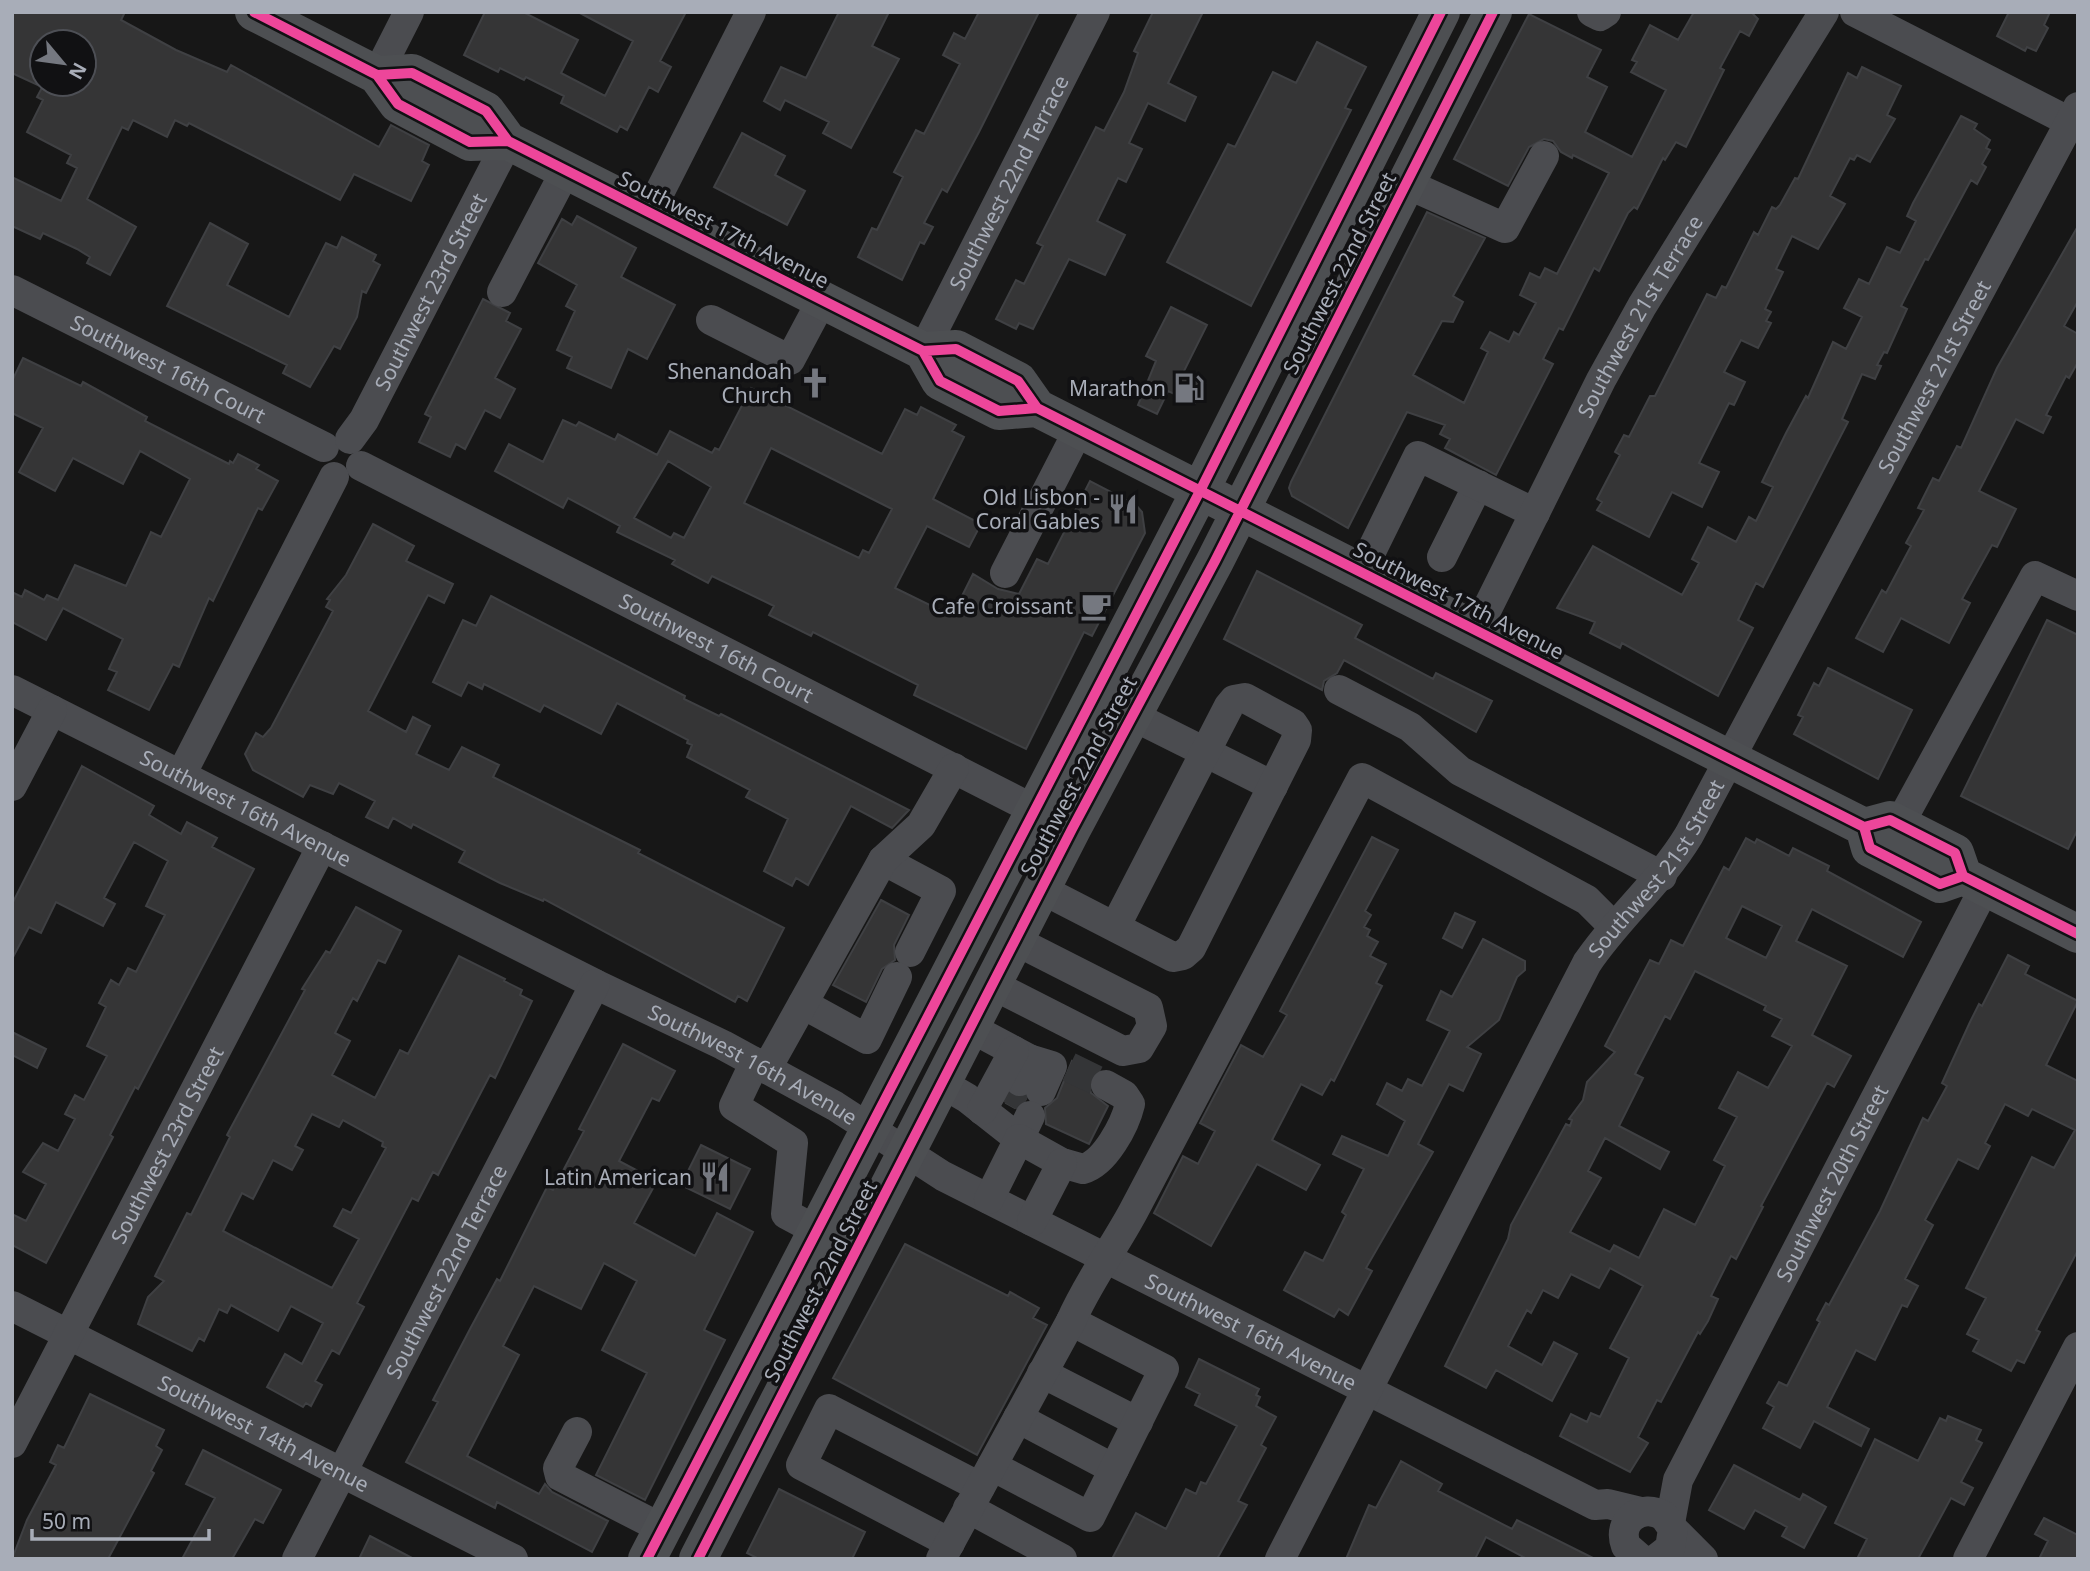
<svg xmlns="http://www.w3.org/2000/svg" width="2090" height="1571" viewBox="0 0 2090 1571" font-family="'Noto Sans',sans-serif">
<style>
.building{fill:#353536;stroke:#3f4043;stroke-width:2;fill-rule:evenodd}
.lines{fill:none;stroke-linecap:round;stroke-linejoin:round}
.minor-tunnel{stroke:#343537;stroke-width:30;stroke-dasharray:30 15;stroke-linecap:butt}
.minor{stroke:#4b4c50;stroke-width:30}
.major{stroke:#4d4f52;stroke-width:38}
.cycleway-casing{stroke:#111113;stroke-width:15}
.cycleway{stroke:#ed469a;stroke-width:10}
.labels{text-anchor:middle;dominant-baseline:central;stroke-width:7;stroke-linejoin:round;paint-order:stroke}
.street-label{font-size:21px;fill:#a8adb8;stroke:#111113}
.poi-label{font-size:21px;fill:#a8adb8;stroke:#111113;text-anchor:end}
</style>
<rect width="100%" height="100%" fill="#171717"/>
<path class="building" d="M12,12H125L121,20L176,50L227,72L231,65L379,147L391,125L429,145L422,161L429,165L411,201L354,174L340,200L189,123L187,126L175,120L167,137L133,120L128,130L122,127L87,199L136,227L110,275L87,263L90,257L77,249L43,233L40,239L12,226V177L61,201L77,168L67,163L71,155L27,132L43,100L37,97L44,84H84V42H42V87L12,73Z
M485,12H523L578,40L561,73L605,96L633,41L578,12H686L660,61L671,67L658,92L649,87L627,130L620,126L617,132L561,103L564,96L526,77L524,80L500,68L498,72L464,55Z
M839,12H889L872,46L899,59L851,148L823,133L829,122L785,100L780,110L764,101L781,67L806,78Z
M979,12H1039L979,132L947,192L942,189L924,223L933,227L924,244L920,242L902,280L858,257L872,228L877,230L903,177L894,172L916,130L924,134L960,64L943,55L954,33L965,39Z
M1153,12H1203L1168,83L1196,97L1185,121L1148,103L1129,143L1142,149L1126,182L1118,178L1097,221L1125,235L1105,275L1069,259L1033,329L1019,323L1016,329L996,319L1016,280L1024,284L1043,246L1037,243L1096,127L1104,131L1124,92L1138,53L1134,51Z
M1694,12H1751L1758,19L1749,36L1740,31L1720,68L1724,70L1686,147L1676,142L1665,160L1663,158L1637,209L1634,207L1628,213L1599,271L1594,268L1563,330L1559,328L1543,359L1553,364L1496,475L1445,448L1450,439L1440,434L1445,425L1407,412L1348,528L1292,496L1289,488L1291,482L1427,212L1485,238L1453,296L1463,302L1453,322L1442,321L1413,375L1464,403L1488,352L1481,348L1490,332L1509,342L1514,332L1519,335L1536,303L1520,295L1530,273L1540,278L1545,268L1557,274L1609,173L1573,155L1572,158L1561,152L1553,141L1544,139L1529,147L1508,186L1454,159L1529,14L1601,50L1587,77L1607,87L1585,132L1632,157L1666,90L1631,72L1637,62L1632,60L1650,25L1678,40Z
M2009,12H2050L2044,25L2048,28L2036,51L2027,47L2025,51L1997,36Z
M1317,42L1366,67L1345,108L1351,110L1251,306L1167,262L1228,144L1235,147L1273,72L1296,83Z
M1862,67L1901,86L1887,115L1895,119L1870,162L1857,155L1854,160L1850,158L1830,196L1845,204L1818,249L1792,236L1776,269L1783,272L1765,309L1771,312L1766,321L1771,323L1758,348L1741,340L1724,372L1745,382L1734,405L1729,403L1699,463L1719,472L1702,507L1672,492L1649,537L1597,510L1602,502L1597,499L1620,455L1615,452L1624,435L1629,437L1650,396H1655L1707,294L1716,298L1722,286L1726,288L1754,232L1758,235L1772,207L1776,209L1780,205L1795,178L1798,179L1848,73L1857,78Z
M1961,116L1977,124L1974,129L1990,140L1986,148L1990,150L1982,164L1986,167L1977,184L1971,180L1928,260L1925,259L1901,306L1907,309L1887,353L1884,352L1877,365L1881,366L1875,379L1862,374L1842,419L1848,422L1763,587L1756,583L1738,620L1753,628L1718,696L1622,643L1620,648L1590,633L1595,622L1557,608L1593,546L1682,595L1699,563L1692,559L1708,527L1736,542L1749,517L1756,521L1773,487L1762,482L1786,433L1806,396L1808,398L1833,342L1846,349L1862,317L1844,308L1859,279L1869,284L1887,247L1900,253L1916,221L1907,216L1913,203Z
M742,133L785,156L775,175L805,191L787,225L714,187Z
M577,216L636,248L621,277L675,305L647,359L628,349L611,388L567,368L572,357L557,350L575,311L566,306L577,285L538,263L562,219L572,225Z
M210,223L248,244L227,285L289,317L326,243L337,248L342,237L376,255L373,261L380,265L366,293L362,291L357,317L340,349L334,346L310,387L283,373L287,365L167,306Z
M2078,226V301L2064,326L2078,334V362L2069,378L2066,376L2046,415L2051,417L2043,433L2016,419L1979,491L2016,509L1997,547L1992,545L1962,599L1970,603L1949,643L1901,618L1883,652L1856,638L1882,590L1886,593L1911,546L1906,543L1924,510L1918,508L1933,478L1939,481L1957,446L1961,448L1997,368Z
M483,299L510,313L506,321L521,329L495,378L515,389L500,418L485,410L465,449L456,444L450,457L419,442L431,417L425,414Z
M1171,307L1207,325L1183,373L1205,384L1195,403L1168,391L1157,414L1138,405L1156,361L1146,356Z
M23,358L81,386L83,382L147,417L145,421L229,464L230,461L233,463L238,454L259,465L256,469L278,481L262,510L258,508L213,601L209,598L179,667L173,664L149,710L108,690L117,672L109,669L123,639L63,608L46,640L12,622V592L22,597L25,590L44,600L47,595L58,600L75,565L126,586L151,532L161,537L190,479L140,451L123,484L73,458L55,491L19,472L43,428L12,413V381Z
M751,388L882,454L905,409L917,415L921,407L956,425L952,431L964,437L933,499L981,524L969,547L927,526L895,588L952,616L973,574L998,589L1019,594L1037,559L1048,564L1090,481L1136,505L1142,512L1145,533L1092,636L1084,632L1026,749L914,695L918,685L813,632L811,636L769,615L774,606L712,576L708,583L672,564L675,560L617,532L620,526L568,498L563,508L495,471L509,444L543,462L563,420L576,426L579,422L615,440L618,434L657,455L670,431L712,453L715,448L719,450ZM771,448L892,509L869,553L863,550L859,558L744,503ZM668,461L711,487L684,538L674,533L671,538L634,518Z
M373,524L414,546L406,561L453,584L444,603L428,595L368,711L406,732L413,717L430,726L416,754L449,770L462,747L499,765L493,777L640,850L638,853L784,928L747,1001L738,996L735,1002L544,899L543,901L500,883L459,862L465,851L413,824L411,828L393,818L388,828L366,817L375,801L339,783L333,794L310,785L303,797L253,770L245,754L256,733L263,737L271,728L333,611L326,607L330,600L327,599L346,575Z
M1257,571L1362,625L1355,638L1433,679L1436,673L1492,701L1476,732L1344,660L1337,673L1324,681L1322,690L1224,639Z
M491,596L685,696L684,699L719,716L721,714L909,810L892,828L851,806L808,885L796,878L792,886L764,871L788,819L746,797L750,790L687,757L692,745L687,743L688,740L617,703L601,734L544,705L540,712L484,684L482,689L468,682L461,696L433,682L463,620L476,626Z
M2047,620L2078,635V829L2068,849L1961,796Z
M1828,668L1912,710L1878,779L1794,734L1803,717L1798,715L1814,683L1819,686Z
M82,766L154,806L149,815L181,834L187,822L217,838L212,847L254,869L138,1089L135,1087L110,1135L113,1137L46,1263L12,1245V1214L26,1221L46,1184L23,1172L43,1143L58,1151L75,1119L65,1114L75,1095L84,1100L107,1056L87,1046L106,1007L99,1003L111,980L119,985L128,968L136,972L165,915L146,906L168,861L134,842L104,898L115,904L103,926L56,902L41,933L29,927L12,959V904Z
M1372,837L1398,850L1365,911L1371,915L1364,927L1370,930L1367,936L1378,942L1370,956L1386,964L1376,983L1382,986L1334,1081L1331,1079L1322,1095L1301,1084L1272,1140L1320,1165L1306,1190L1257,1164L1211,1246L1154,1213L1183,1156L1198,1164L1215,1131L1200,1123L1241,1045L1263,1057L1287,1015L1280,1011Z
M1746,838L1755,843L1757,839L1789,856L1793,848L1829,866L1827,871L1921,922L1903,957L1812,909L1796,941L1847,966L1812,1035L1851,1056L1834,1087L1827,1083L1761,1206L1763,1207L1736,1259L1731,1256L1711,1296L1718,1299L1708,1321L1700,1334L1698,1332L1661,1402L1657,1400L1638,1437L1648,1443L1630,1472L1560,1436L1571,1414L1587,1422L1591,1413L1600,1417L1629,1358L1610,1348L1643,1286L1610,1268L1599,1288L1571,1274L1558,1298L1543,1290L1531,1313L1527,1310L1508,1346L1542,1365L1554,1342L1577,1354L1552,1401L1496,1370L1486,1388L1445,1366L1508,1239L1511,1225L1566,1124L1570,1126L1572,1120L1569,1119L1583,1100L1587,1082L1615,1052L1605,1046L1650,960L1659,964L1671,940L1683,946L1724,867L1729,870ZM1742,906L1782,926L1766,958L1726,938ZM1695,971L1766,1006L1764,1010L1782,1019L1772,1036L1792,1046L1768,1088L1738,1072L1719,1108L1737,1117L1714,1160L1725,1166L1695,1225L1664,1209L1639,1258L1614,1245L1610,1252L1570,1232L1601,1178L1588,1171L1605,1138L1660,1169L1669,1152L1619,1126L1643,1078L1635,1074L1665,1016L1670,1019Z
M881,900L909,915L894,945L895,960L882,969L866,1002L833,985Z
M356,907L401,931L385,963L378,960L357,1001L353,998L335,1033L350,1041L332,1075L375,1098L400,1050L408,1054L459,956L505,979L504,981L522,990L520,995L532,1001L495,1078L490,1075L438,1175L433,1172L418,1201L412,1198L357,1303L364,1307L339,1354L332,1350L315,1381L322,1385L311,1406L306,1403L303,1407L267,1387L285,1354L302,1364L323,1323L291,1306L278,1331L231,1305L227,1313L219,1309L204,1341L199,1338L192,1351L138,1324L148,1297L164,1281L155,1276L187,1213L191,1215L230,1137L227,1135L305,990L302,989L326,951L330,953ZM312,1114L339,1127L343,1120L383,1142L382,1146L386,1148L351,1213L343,1209L334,1226L359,1239L332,1288L223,1231L242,1193L253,1199L273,1160L292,1170L303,1150L295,1146Z
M1455,913L1475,922L1462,948L1443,938Z
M1483,939L1525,961V970L1517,977L1499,1020L1467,1047L1481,1054L1463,1091L1449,1084L1418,1144L1433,1152L1366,1268L1372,1271L1348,1315L1339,1309L1334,1317L1284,1290L1305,1252L1323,1261L1346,1215L1342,1212L1364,1169L1333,1154L1342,1136L1388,1156L1405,1121L1377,1104L1387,1083L1402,1091L1408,1079L1422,1086L1450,1031L1427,1020L1441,991L1452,997Z
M2008,955L2029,966L2025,974L2078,1001L2046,1065L2078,1081V1250L2036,1330L2040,1332L2024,1363L2017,1360L2011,1371L1973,1351L1979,1340L1967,1334L1986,1298L1966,1288L2032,1157L2054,1168L2075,1130L2032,1109L2028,1116L2005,1104L1985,1143L1990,1146L1978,1169L1958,1159L1925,1220L1933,1225L1905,1279L1918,1286L1907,1307L1902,1305L1875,1360L1856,1350L1827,1407L1869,1429L1861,1446L1814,1421L1800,1448L1763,1428L1774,1407L1767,1403L1779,1382L1787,1386L1820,1322L1817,1320L1826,1303L1829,1305L1880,1211L1923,1118L1928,1121L1947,1086L1942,1083L1970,1022L1979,1004L1982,1006Z
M12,1032L46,1049L37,1068L12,1055Z
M623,1044L675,1071L659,1101L652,1098L619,1161L657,1181L634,1223L695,1256L717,1213L753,1232L704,1330L725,1340L645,1500L596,1475L647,1373L602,1350L637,1281L604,1263L581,1309L534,1286L503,1346L519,1355L467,1456L539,1494L545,1484L552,1492L608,1521L592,1552L497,1502L495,1508L406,1462L438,1402L433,1400L470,1329L497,1279L500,1281L547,1187L553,1190L584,1131L579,1129Z
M1072,1061L1094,1073L1089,1085L1091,1093L1108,1106L1089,1144L1046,1124L1045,1108L1057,1098Z
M1010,1095L1025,1097L1026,1099L1015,1108L1006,1103Z
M701,1145L750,1169L730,1209L681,1185Z
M905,1244L1008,1296L1010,1292L1039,1308L1033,1318L1047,1325L977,1455L833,1378Z
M1199,1359L1259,1389L1256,1395L1260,1397L1256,1406L1276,1417L1261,1445L1266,1448L1238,1501L1247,1505L1217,1559H1112L1136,1513L1166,1529L1186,1489L1196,1494L1201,1482L1206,1484L1237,1426L1195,1405L1200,1394L1186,1387Z
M90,1394L164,1430L156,1446L162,1450L151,1471L154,1473L108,1559H12L27,1520L56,1465L50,1462L58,1445L64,1448Z
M1948,1416L1981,1430L1976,1440L1982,1443L1961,1482L1973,1488L1964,1505L1951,1498L1918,1559H1857L1867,1539L1835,1523L1875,1439L1918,1461L1940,1418L1946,1421Z
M203,1450L281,1490L263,1523L255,1519L232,1559H182L215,1498L186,1484Z
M1401,1461L1442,1484L1438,1491L1512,1529L1517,1520L1595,1559H1527L1486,1537L1475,1559H1346L1369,1505L1376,1508Z
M1734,1465L1800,1500L1803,1494L1826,1507L1804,1548L1782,1536L1787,1527L1755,1510L1744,1529L1709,1510Z
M779,1489L865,1532L852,1559H759L747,1553Z
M2044,1518L2078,1535V1559H2039L2048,1541L2035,1534Z
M370,1536L414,1559H359Z"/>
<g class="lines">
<path class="minor-tunnel" d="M1069,1067L1106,1085
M1007,1104L1020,1081"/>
<g class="minor">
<path d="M1592,12L1600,16L1606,12"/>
<path d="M1855,12L2078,126"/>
<path d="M377,75L409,12"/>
<path d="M1407,184L1505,228L1544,156"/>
<path d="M649,213L751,12"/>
<path id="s1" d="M12,290L324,447"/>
<path d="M502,292L566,170"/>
<path d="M711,320L790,360L822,300"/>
<path id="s2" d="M923,351L1095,12"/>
<path id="s3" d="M350,439L364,420L508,141"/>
<path id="s4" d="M361,466L1072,829"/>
<path d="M1442,557L1478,485"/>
<path d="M1361,572L1418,456L1535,513"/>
<path d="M1005,573L1079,429"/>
<path id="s5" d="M1476,631L1601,380L1642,306L1824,12"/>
<path id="s6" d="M12,690L595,984L723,1045L835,1106L943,1176L1595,1505L1608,1504L1641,1512"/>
<path d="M1339,690L1410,727L1460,771L1662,876"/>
<path d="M1131,715L1273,786"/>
<path d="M181,775L334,477"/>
<path d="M12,786L52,710"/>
<path d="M1899,825L2035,576L2078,596"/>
<path d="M883,860L941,891L910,952"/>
<path d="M1041,889L1173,957L1183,955L1191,948L1296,740L1297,730L1293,724L1245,698L1234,700L1229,706L1115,927"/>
<path d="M993,985L1123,1051L1139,1048L1152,1026L1148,1008L1016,941"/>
<path d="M803,1004L867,1039L897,977"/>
<path d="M971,1028L1029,1059"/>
<path d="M755,1062L734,1106L793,1143L786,1214L857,1252"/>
<path d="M767,1068L883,860L921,825L954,768"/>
<path d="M1020,1081L1029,1059L1052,1066L1041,1091"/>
<path d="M943,1084L967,1098L1019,1139L1030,1116"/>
<path d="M982,1110L1014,1051"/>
<path d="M989,1199L1019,1139L1062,1163L1083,1169C1105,1163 1125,1125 1130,1104L1124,1095L1106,1085"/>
<path d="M1032,1221L1062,1163"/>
<path id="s7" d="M12,1306L513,1559"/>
<path d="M1042,1373L1138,1422"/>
<path d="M1018,1418L1114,1469"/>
<path d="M577,1432L558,1468L560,1476L663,1529"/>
<path id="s8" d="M12,1443L322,846"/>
<path d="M992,1466L1090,1517L1164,1369L1071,1321"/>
<path d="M968,1508L1062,1559"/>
<path id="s9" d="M1670,1523L1678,1480L1985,887"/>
<path d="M1673,1529L1703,1559"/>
<path d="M950,1543L801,1465L829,1409L980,1487"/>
<path id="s10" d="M297,1559L595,984"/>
<path d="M941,1559L1071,1321C1088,1282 1113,1249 1133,1212L1362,778L1587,900L1614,927"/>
<path id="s11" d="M1280,1559L1587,963C1618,917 1660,883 1689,835L2078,107"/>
<path d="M1641,1559L1626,1546C1616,1520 1642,1503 1664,1516L1673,1529L1670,1548L1656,1559"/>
<path d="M1968,1559L2078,1347"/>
</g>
<path class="major" d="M254,12L377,75L398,104L470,142L508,141
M377,75L412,73L486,111L508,141L923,351L956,349L1018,381L1037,408L1864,827L1890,820L1955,853L1963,876
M923,351L940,381L999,411L1037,408
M1864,827L1870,848L1940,884L1963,876L2078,934
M647,1559L1200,491L1441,12
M698,1559L1072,829L1215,561L1493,12"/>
<g class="cycleway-casing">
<path id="cycleway" d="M254,12L377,75L398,104L470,142L508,141
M377,75L412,73L486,111L508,141L923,351L956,349L1018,381L1037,408L1864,827L1890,820L1955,853L1963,876
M923,351L940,381L999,411L1037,408
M1864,827L1870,848L1940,884L1963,876L2078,934
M647,1559L1200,491L1441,12
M698,1559L1072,829L1215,561L1493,12"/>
</g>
<use href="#cycleway" class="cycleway"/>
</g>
<defs>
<g id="church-bare" transform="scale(2.415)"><path d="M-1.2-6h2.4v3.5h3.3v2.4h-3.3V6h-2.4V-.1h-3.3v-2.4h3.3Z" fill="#757880" stroke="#111113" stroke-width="2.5" paint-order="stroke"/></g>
<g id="fuel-bare" transform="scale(2.415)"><path d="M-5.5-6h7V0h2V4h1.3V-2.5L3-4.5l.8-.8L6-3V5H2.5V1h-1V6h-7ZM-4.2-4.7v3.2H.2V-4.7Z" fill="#757880" stroke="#111113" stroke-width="2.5" paint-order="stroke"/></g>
<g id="restaurant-bare" transform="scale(2.415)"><path d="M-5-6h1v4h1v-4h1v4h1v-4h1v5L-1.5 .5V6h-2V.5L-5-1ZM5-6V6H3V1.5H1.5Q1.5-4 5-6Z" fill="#757880" stroke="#111113" stroke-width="2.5" paint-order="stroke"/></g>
<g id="cafe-bare" transform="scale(2.415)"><path d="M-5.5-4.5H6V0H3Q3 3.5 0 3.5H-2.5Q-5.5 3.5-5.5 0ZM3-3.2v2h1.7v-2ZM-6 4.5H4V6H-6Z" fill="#757880" stroke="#111113" stroke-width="2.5" paint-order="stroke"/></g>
</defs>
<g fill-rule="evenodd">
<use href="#church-bare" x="815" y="383"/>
<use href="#fuel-bare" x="1189" y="388"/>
<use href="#restaurant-bare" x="1123" y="509"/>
<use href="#cafe-bare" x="1096" y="606"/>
<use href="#restaurant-bare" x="715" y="1177"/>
</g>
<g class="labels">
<g class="street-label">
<text stroke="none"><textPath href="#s2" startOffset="189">Southwest 22nd Terrace</textPath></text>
<text transform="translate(724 229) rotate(27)">Southwest 17th Avenue</text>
<text transform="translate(1339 273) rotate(-63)">Southwest 22nd Street</text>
<text stroke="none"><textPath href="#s3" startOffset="168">Southwest 23rd Street</textPath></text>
<text stroke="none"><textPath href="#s5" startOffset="355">Southwest 21st Terrace</textPath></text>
<text stroke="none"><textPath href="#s1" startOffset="175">Southwest 16th Court</textPath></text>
<text stroke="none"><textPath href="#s11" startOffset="1354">Southwest 21st Street</textPath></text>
<text transform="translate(1459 600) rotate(27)">Southwest 17th Avenue</text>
<text stroke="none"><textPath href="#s4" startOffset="399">Southwest 16th Court</textPath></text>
<text transform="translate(1078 776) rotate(-62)">Southwest 22nd Street</text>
<text stroke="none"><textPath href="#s6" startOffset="262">Southwest 16th Avenue</textPath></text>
<text stroke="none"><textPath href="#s11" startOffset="788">Southwest 21st Street</textPath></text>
<text stroke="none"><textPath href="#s6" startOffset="830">Southwest 16th Avenue</textPath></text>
<text stroke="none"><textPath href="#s8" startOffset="336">Southwest 23rd Street</textPath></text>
<text stroke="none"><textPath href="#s9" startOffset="378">Southwest 20th Street</textPath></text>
<text stroke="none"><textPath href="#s10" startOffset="324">Southwest 22nd Terrace</textPath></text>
<text transform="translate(820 1281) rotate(-63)">Southwest 22nd Street</text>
<text stroke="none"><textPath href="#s6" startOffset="1396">Southwest 16th Avenue</textPath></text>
<text stroke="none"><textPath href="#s7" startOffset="282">Southwest 14th Avenue</textPath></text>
</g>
<g class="poi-label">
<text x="792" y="371">Shenandoah<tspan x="792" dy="24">Church</tspan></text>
<text x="1166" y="388">Marathon</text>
<text x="1100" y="497">Old Lisbon -<tspan x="1100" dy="24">Coral Gables</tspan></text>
<text x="1073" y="606">Cafe Croissant</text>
<text x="692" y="1177">Latin American</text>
</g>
</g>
<rect width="2090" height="1571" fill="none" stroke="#a8adb8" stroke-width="28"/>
<g transform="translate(63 63) rotate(119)"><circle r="33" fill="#111113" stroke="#4d4f55" stroke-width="2"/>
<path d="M0-5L12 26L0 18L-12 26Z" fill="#757880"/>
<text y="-10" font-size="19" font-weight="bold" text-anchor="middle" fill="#a8adb8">N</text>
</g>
<path d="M32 1529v10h177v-10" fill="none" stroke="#a8adb8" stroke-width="3.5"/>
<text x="42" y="1529" font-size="21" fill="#a8adb8" stroke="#111113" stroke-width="5" paint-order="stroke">50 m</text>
</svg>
